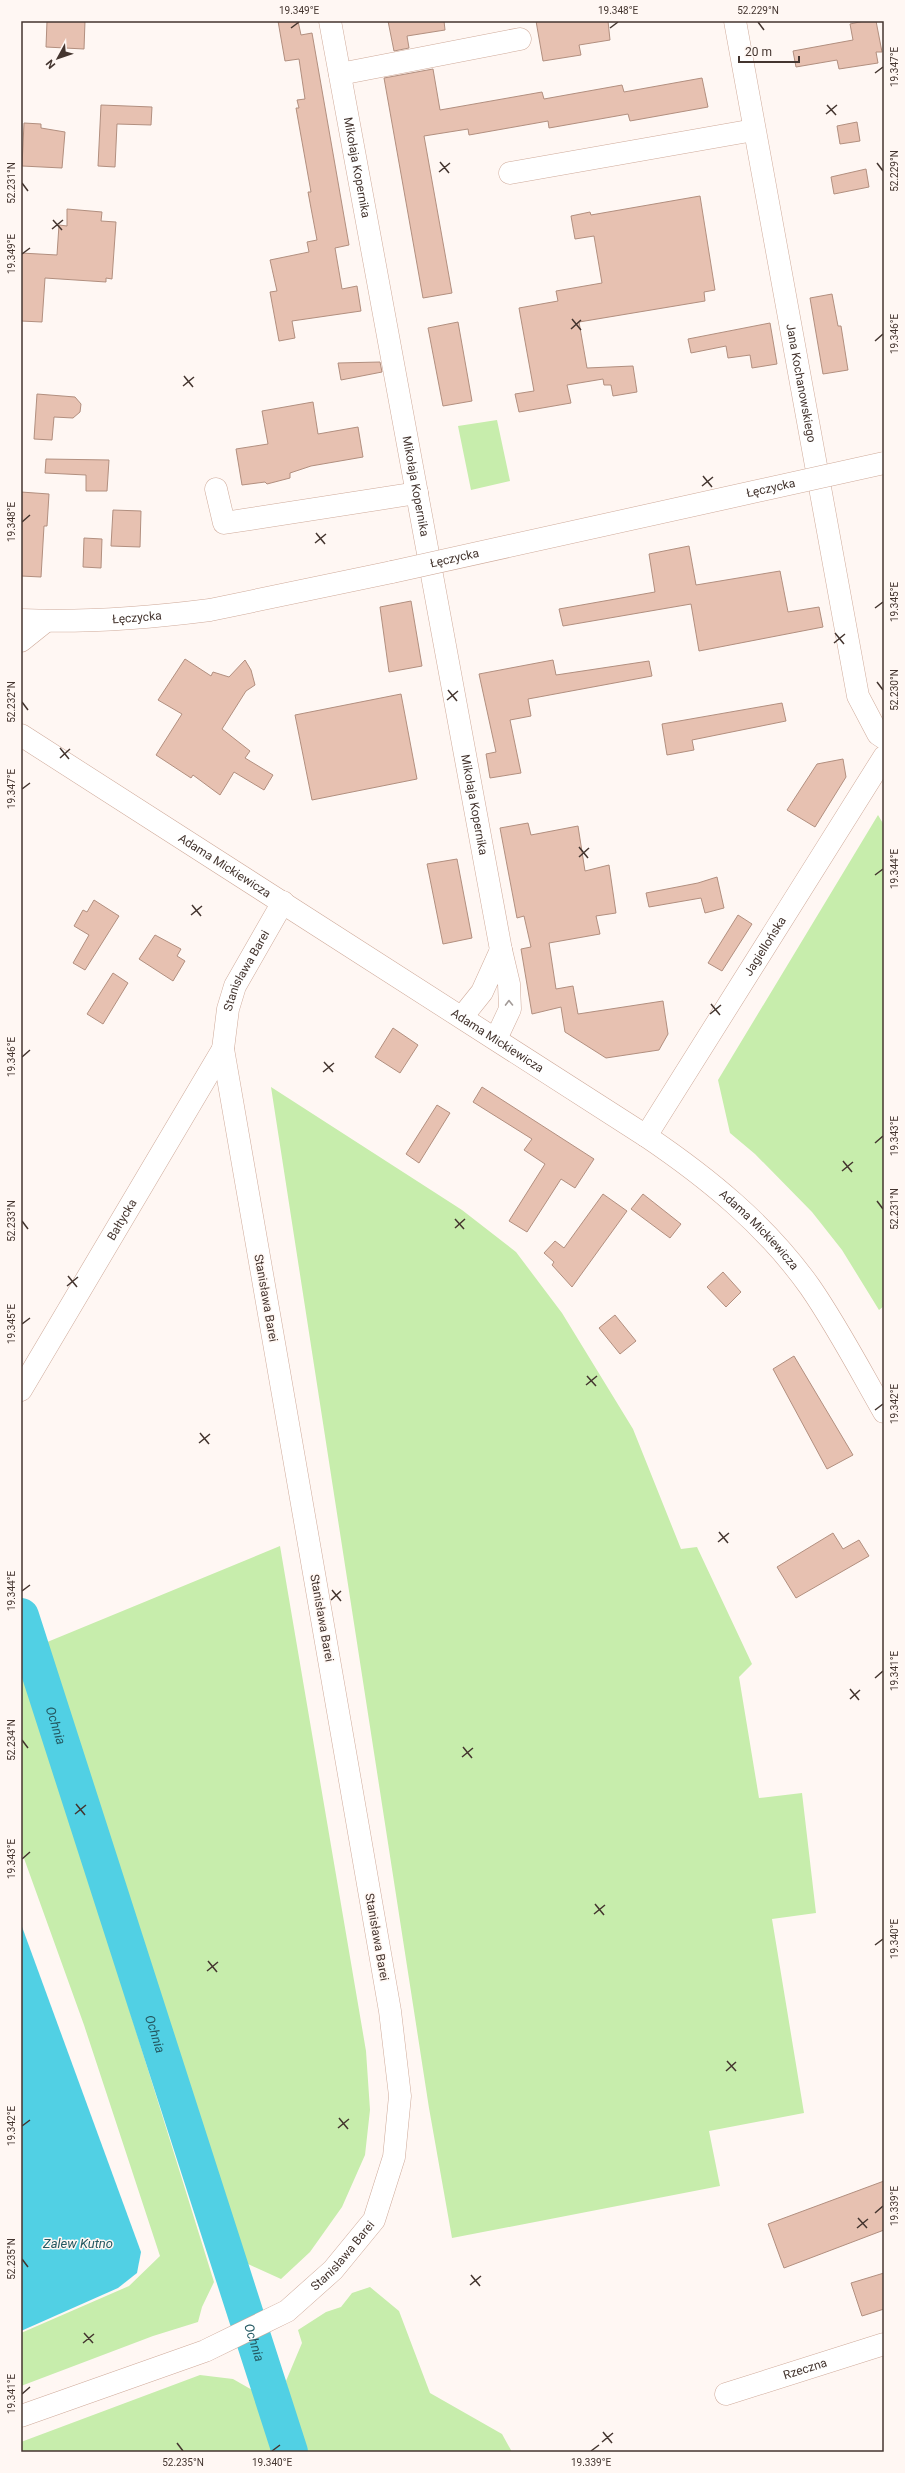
<svg xmlns="http://www.w3.org/2000/svg" width="905" height="2473" viewBox="0 0 905 2473" font-family="Roboto,sans-serif">
<style>
.green{fill:#c7edac}
.water{fill:#51d0e4}
.lines{fill:none;stroke-linecap:round;stroke-linejoin:round}
.river{stroke:#51d0e4;stroke-width:36}
.building{fill:#e7c1b1;stroke:#b28f7f}
.minor-casing{stroke:#cfaa9a;stroke-width:23}
.minor{stroke:#fff;stroke-width:22}
.minor-bridge-casing{stroke:#cfaa9a;stroke-width:23;stroke-linecap:butt}
.minor-bridge{stroke:#fff;stroke-width:22}
.oneway{stroke:#a29a97}
.ticks{fill:none;stroke:#44352f;stroke-width:1.5}
.labels{text-anchor:middle;dominant-baseline:central;stroke-width:3;stroke-linejoin:round;paint-order:stroke}
.street-label{font-size:12px;fill:#44352f;stroke:#fff7f3}
.water-label{font-size:13px;font-style:italic;fill:#245962;stroke:#fff7f3}
.neatline{fill:none;stroke:#44352f;stroke-width:1.5}
.ticks-label{font-size:10px;text-anchor:middle;fill:#44352f}
</style>
<rect width="100%" height="100%" fill="#fff7f3"/>
<path class="green" d="M497,420L510,481L471,490L458,426Z
M878,815L884,825V1306L879,1310L842,1250L812,1212L755,1154L730,1133L718,1080Z
M271,1087L462,1210L516,1252L562,1313L633,1429L681,1549L697,1547L752,1664L739,1677L759,1798L802,1793L816,1913L772,1919L804,2113L709,2131L720,2186L452,2238L429,2108Z
M280,1546L366,2051L370,2110L365,2155L342,2207L310,2252L281,2279L248,2264L233,2236L40,1645Z
M21,1661L214,2282L202,2307L198,2322L153,2336L21,2386V2333L129,2286L160,2256L84,2025L21,1850Z
M370,2287L399,2311L430,2393L502,2434L512,2452H303L286,2381L302,2343L298,2330L326,2312L341,2307L352,2293Z
M200,2375L233,2379L254,2391L274,2452H21V2442Z"/>
<path class="water" d="M21,1924L141,2252L137,2273L118,2288L21,2331Z"/>
<g class="lines">
<path class="river" id="s1" d="M21,1616L290,2452"/>
</g>
<path class="building" d="M47,21H85L84,49L46,47Z
M278,21H298L301,35L312,33L349,245L335,248L342,289L357,286L361,311L292,321L295,338L279,341L270,292L277,291L270,260L309,252L307,242L317,240L308,192H311L296,108H299L297,100L305,99L299,59L285,61Z
M388,21H444L445,30L407,36L409,48L394,51Z
M536,21H608L610,40L579,45L581,55L543,61Z
M864,21H876L882,52H876L878,63L839,69L837,60L796,67L793,51L853,40L850,24Z
M433,69L440,110L542,92L544,99L622,85L624,92L702,78L708,107L630,121L628,114L549,128L548,121L469,135L468,129L424,136L452,293L423,298L384,78Z
M101,105L152,107L151,125L117,124L115,167L98,166Z
M857,122L860,141L840,144L837,126Z
M24,123L41,124V128L65,132L62,168L22,166Z
M866,169L869,187L834,194L831,177Z
M700,196L715,290L704,292L705,301L579,322L587,368L633,366L637,392L613,396L611,385H604L603,379L567,385L571,403L519,412L515,394L534,391L519,308L558,301L556,291L602,283L594,236L575,239L571,216L590,212L591,215Z
M67,209L102,212L101,221L116,222L112,279L106,278V282L45,278L42,322L21,321V253L57,255L59,225L67,226Z
M832,294L838,326H841L848,370L823,374L810,298Z
M458,322L472,401L443,406L428,328Z
M770,323L777,364L752,368L750,355L728,358L726,346L691,353L688,339Z
M380,362L382,372L341,380L338,363Z
M37,394L75,397L81,404L80,412L73,418L54,417L52,440L34,439Z
M313,402L318,434L358,427L363,457L311,466L290,473V478L267,484L265,482L242,485L236,449L268,444L262,411Z
M46,459L109,460L107,491H86V475L45,473Z
M21,492L49,494L47,526H44L41,577L21,576Z
M113,510L141,511L140,547L111,546Z
M84,538L102,539L101,568L83,567Z
M689,546L696,585L780,571L788,612L819,607L823,627L699,651L691,604L563,626L559,609L655,592L649,554Z
M411,601L422,666L389,672L380,607Z
M185,659L211,676L213,672L229,677L245,660L251,670L255,685L246,691L222,729L250,751L245,758L273,775L264,790L234,772L220,795L193,775L191,778L156,755L182,714L158,700Z
M553,660L556,675L649,661L652,676L528,699L531,716L510,720L521,773L490,778L486,754L496,752L479,674Z
M401,694L417,779L312,800L295,715Z
M782,703L786,721L692,740L694,750L667,755L662,724Z
M843,759L846,777L815,827L787,810L817,764Z
M528,823L531,835L578,826L585,871L609,865L616,913L596,916L600,934L549,943L556,989L573,986L578,1014L663,1001L668,1034L659,1050L606,1058L565,1032L561,1007L532,1014L521,949L531,947L524,916L517,918L500,828Z
M457,859L472,938L443,944L427,864Z
M717,877L724,908L705,913L701,898L649,907L646,893L698,883Z
M94,900L119,916L85,970L73,963L89,935L74,926L83,910L87,912Z
M738,915L752,924L722,971L708,963Z
M155,935L181,949L177,956L185,961L173,981L139,959Z
M113,973L128,983L103,1024L87,1014Z
M393,1028L418,1045L400,1073L375,1057Z
M482,1087L594,1159L575,1188L561,1179L527,1232L509,1221L545,1164L524,1150L532,1139L473,1102Z
M437,1105L450,1113L419,1163L406,1154Z
M603,1194L627,1211L572,1287L552,1265L554,1262L544,1253L555,1241L564,1248Z
M643,1194L681,1224L670,1238L631,1209Z
M723,1272L741,1292L726,1307L707,1287Z
M615,1315L636,1341L620,1354L599,1328Z
M794,1356L853,1455L827,1469L773,1369Z
M833,1533L843,1549L859,1540L869,1556L796,1598L777,1567Z
M884,2181V2230L784,2268L768,2224Z
M884,2273V2309L862,2316L851,2283Z"/>
<g class="lines">
<g class="minor-casing">
<g id="minor">
<path id="s2" d="M330,21L501,950"/>
<path id="s3" d="M735,21L858,696L878,734L884,738"/>
<path d="M340,74L520,39"/>
<path d="M510,173L754,130"/>
<path d="M216,489L224,523L417,493"/>
<path id="s4" d="M21,620C84,623 147,618 210,610L392,572"/>
<path d="M21,641L46,621"/>
<path id="s5" d="M21,735L646,1136C708,1178 766,1225 810,1287C837,1326 860,1370 884,1412"/>
<path d="M462,1017L482,992L501,950L509,984L510,1009L496,1039"/>
<path id="s6" d="M646,1136L884,757"/>
<path id="s7" d="M21,1390L223,1049"/>
<path id="s8" d="M726,2394L884,2344"/>
<path id="s9" d="M21,2416L205,2351L287,2311L333,2270L374,2220L394,2157L400,2096L390,2011L223,1049L228,1009L235,986L283,902"/>
</g>
</g>
<use href="#minor" class="minor"/>
<g class="minor-bridge-casing">
<g id="minor-bridge">
<path id="s10" d="M392,572L884,463"/>
</g>
</g>
<use href="#minor-bridge" class="minor-bridge"/>
</g>
<defs><path id="oneway-chevron" d="M-2-3.5L2.5 0L-2 3.5" fill="none" stroke-width="1.6" stroke-linecap="round" stroke-linejoin="round"/></defs>
<use class="oneway" href="#oneway-chevron" transform="translate(509 1003) rotate(-91)"/>
<path class="ticks" d="M758,22L764,30M291,28L299,22M610,28L618,22M875,73L883,67M827,105L836,115M826,114L837,105M440,162L449,173M877,163L883,171M439,172L450,163M22,183L28,191M53,220L62,230M52,229L63,220M22,254L30,248M572,319L581,330M571,329L581,320M875,341L883,334M184,376L193,387M183,386L194,377M703,476L712,487M702,486L713,477M22,522L30,515M316,533L325,544M315,543L326,534M875,608L883,602M835,633L844,644M834,643L845,634M877,682L883,690M448,690L457,701M447,700L458,691M22,702L28,710M60,748L69,759M60,758L70,749M22,789L30,783M579,847L588,858M579,857L589,848M875,875L883,869M192,905L201,916M191,915L202,906M711,1004L720,1015M710,1014L721,1005M22,1057L30,1050M324,1062L333,1072M323,1072L334,1063M875,1143L883,1136M843,1161L852,1172M842,1171L853,1162M877,1201L883,1209M455,1219L464,1229M22,1221L28,1229M455,1228L465,1219M68,1276L77,1287M67,1286L78,1277M22,1324L30,1318M587,1376L596,1386M586,1385L597,1376M875,1410L883,1404M200,1433L209,1444M199,1443L210,1434M719,1532L728,1543M718,1542L729,1533M332,1590L341,1601M22,1591L30,1585M331,1600L341,1591M875,1678L883,1671M850,1689L859,1700M850,1699L860,1690M22,1740L28,1748M463,1747L472,1758M462,1757L473,1748M76,1804L85,1815M75,1814L86,1805M22,1859L30,1852M595,1904L604,1915M594,1914L605,1905M875,1945L883,1939M208,1961L217,1972M207,1971L218,1962M727,2061L736,2071M726,2071L736,2062M339,2118L348,2129M22,2126L30,2120M338,2128L349,2119M875,2213L883,2206M858,2218L867,2228M857,2228L868,2219M22,2259L28,2267M471,2275L480,2286M470,2285L481,2276M84,2333L93,2343M83,2343L94,2334M22,2394L30,2387M603,2432L612,2443M602,2442L613,2433M177,2443L183,2451M272,2451L280,2445M591,2451L599,2445"/>
<g class="labels">
<g class="street-label">
<text stroke="none"><textPath href="#s2" startOffset="149">Mikołaja Kopernika</textPath></text>
<text stroke="none"><textPath href="#s3" startOffset="368">Jana Kochanowskiego</textPath></text>
<text stroke="none"><textPath href="#s2" startOffset="473">Mikołaja Kopernika</textPath></text>
<text stroke="none"><textPath href="#s10" startOffset="388">Łęczycka</textPath></text>
<text stroke="none"><textPath href="#s10" startOffset="64">Łęczycka</textPath></text>
<text stroke="none"><textPath href="#s4" startOffset="116">Łęczycka</textPath></text>
<text stroke="none"><textPath href="#s2" startOffset="797">Mikołaja Kopernika</textPath></text>
<text stroke="none"><textPath href="#s5" startOffset="242">Adama Mickiewicza</textPath></text>
<text stroke="none"><textPath href="#s6" startOffset="224">Jagiellońska</textPath></text>
<text stroke="none"><textPath href="#s9" startOffset="1685">Stanisława Barei</textPath></text>
<text stroke="none"><textPath href="#s5" startOffset="566">Adama Mickiewicza</textPath></text>
<text stroke="none"><textPath href="#s7" startOffset="198">Bałtycka</textPath></text>
<text stroke="none"><textPath href="#s5" startOffset="890">Adama Mickiewicza</textPath></text>
<text transform="translate(266 1298) rotate(80)">Stanisława Barei</text>
<text transform="translate(322 1618) rotate(80)">Stanisława Barei</text>
<text transform="translate(377 1937) rotate(80)">Stanisława Barei</text>
<text stroke="none"><textPath href="#s9" startOffset="365">Stanisława Barei</textPath></text>
<text stroke="none"><textPath href="#s8" startOffset="83">Rzeczna</textPath></text>
</g>
<g class="water-label">
<text stroke="none"><textPath href="#s1" startOffset="115">Ochnia</textPath></text>
<text stroke="none"><textPath href="#s1" startOffset="439">Ochnia</textPath></text>
<text x="78" y="2243">Zalew Kutno</text>
<text stroke="none"><textPath href="#s1" startOffset="763">Ochnia</textPath></text>
</g>
</g>
<rect width="905" height="2473" fill="none" stroke="#fff7f3" stroke-width="44"/>
<g transform="translate(58 58) rotate(230)" stroke="#fff7f3" stroke-width="3" paint-order="stroke">
<path d="M0-3L7 15L0 10L-7 15Z" fill="#44352f"/>
<text y="-6" font-size="11" font-weight="bold" text-anchor="middle" fill="#44352f">N</text>
</g>
<path d="M739 56v6h60v-6" fill="none" stroke="#44352f" stroke-width="2"/>
<text x="745" y="56" font-size="12" fill="#44352f" stroke="#fff7f3" stroke-width="3" paint-order="stroke">20 m</text>
<rect x="22" y="22" width="861" height="2429" class="neatline"/>
<g class="ticks-label">
<text x="299" y="14">19.349°E</text>
<text x="618" y="14">19.348°E</text>
<text x="758" y="14">52.229°N</text>
<text transform="translate(894 67) rotate(-90)" y="4">19.347°E</text>
<text transform="translate(894 171) rotate(-90)" y="4">52.229°N</text>
<text transform="translate(11 183) rotate(-90)" y="4">52.231°N</text>
<text transform="translate(11 254) rotate(-90)" y="4">19.349°E</text>
<text transform="translate(894 334) rotate(-90)" y="4">19.346°E</text>
<text transform="translate(11 522) rotate(-90)" y="4">19.348°E</text>
<text transform="translate(894 602) rotate(-90)" y="4">19.345°E</text>
<text transform="translate(894 690) rotate(-90)" y="4">52.230°N</text>
<text transform="translate(11 702) rotate(-90)" y="4">52.232°N</text>
<text transform="translate(11 789) rotate(-90)" y="4">19.347°E</text>
<text transform="translate(894 869) rotate(-90)" y="4">19.344°E</text>
<text transform="translate(11 1057) rotate(-90)" y="4">19.346°E</text>
<text transform="translate(894 1136) rotate(-90)" y="4">19.343°E</text>
<text transform="translate(894 1209) rotate(-90)" y="4">52.231°N</text>
<text transform="translate(11 1221) rotate(-90)" y="4">52.233°N</text>
<text transform="translate(11 1324) rotate(-90)" y="4">19.345°E</text>
<text transform="translate(894 1404) rotate(-90)" y="4">19.342°E</text>
<text transform="translate(11 1591) rotate(-90)" y="4">19.344°E</text>
<text transform="translate(894 1671) rotate(-90)" y="4">19.341°E</text>
<text transform="translate(11 1740) rotate(-90)" y="4">52.234°N</text>
<text transform="translate(11 1859) rotate(-90)" y="4">19.343°E</text>
<text transform="translate(894 1939) rotate(-90)" y="4">19.340°E</text>
<text transform="translate(11 2126) rotate(-90)" y="4">19.342°E</text>
<text transform="translate(894 2206) rotate(-90)" y="4">19.339°E</text>
<text transform="translate(11 2259) rotate(-90)" y="4">52.235°N</text>
<text transform="translate(11 2394) rotate(-90)" y="4">19.341°E</text>
<text x="183" y="2466">52.235°N</text>
<text x="272" y="2466">19.340°E</text>
<text x="591" y="2466">19.339°E</text>
</g>
</svg>
